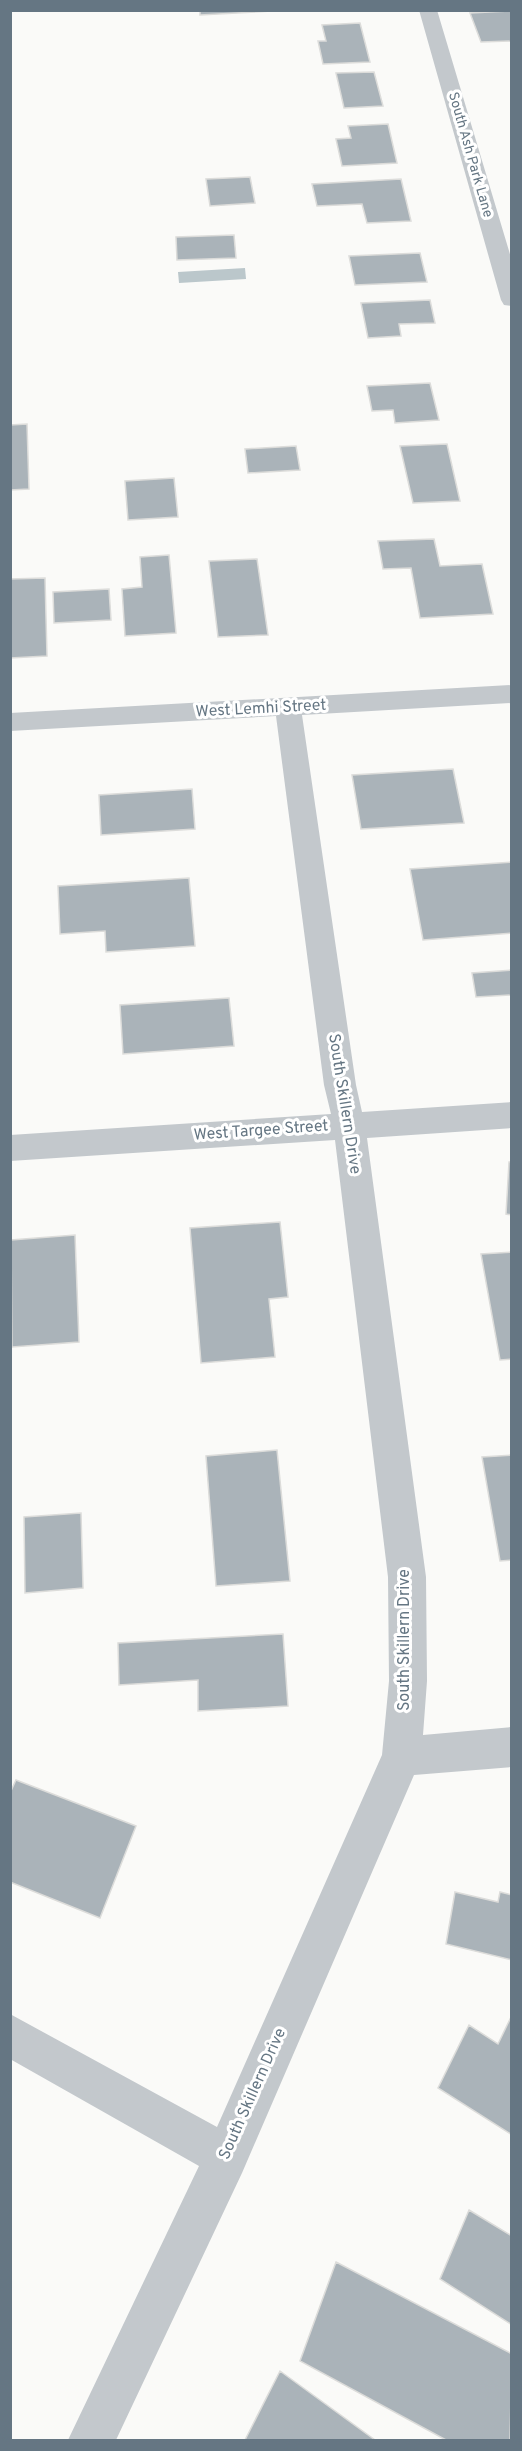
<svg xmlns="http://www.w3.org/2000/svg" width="522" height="2451" viewBox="0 0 522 2451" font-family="Overpass,sans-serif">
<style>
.water{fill:#bbc7cb}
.building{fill:#aab3b9;stroke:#dcdcda;stroke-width:1.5}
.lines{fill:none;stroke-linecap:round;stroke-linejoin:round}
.minor{fill:#c3c8cc;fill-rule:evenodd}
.labels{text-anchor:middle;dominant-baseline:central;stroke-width:6;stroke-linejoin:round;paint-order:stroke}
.far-street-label{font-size:14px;fill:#657683;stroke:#fff}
.street-label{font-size:16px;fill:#657683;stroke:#fff}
</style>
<rect width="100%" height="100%" fill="#fafaf8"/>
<path class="water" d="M245,268L246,279L179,283L178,272Z"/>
<path class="building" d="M200,10H291L200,15Z
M512,11V41L481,42L470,13Z
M360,23L370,62L323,64L318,41H326L322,25Z
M374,72L383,106L344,108L336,73Z
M388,124L397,163L342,166L336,139L351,138L348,126Z
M250,177L255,203L210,206L206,179Z
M401,179L411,221L367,223L362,204L317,206L312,184Z
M234,235L236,258L177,260L176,237Z
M420,253L427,282L355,285L349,256Z
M430,300L435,323L399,324L401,336L368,338L361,303Z
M430,383L439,420L395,423L393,410L372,411L367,386Z
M27,424L29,489L10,490V425Z
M447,444L460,501L413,503L400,446Z
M296,446L300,470L248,473L245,449Z
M174,478L178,517L128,520L125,481Z
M434,539L440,566L482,564L493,614L420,618L411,568L383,569L378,541Z
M169,555L176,633L125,636L122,589L142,587L140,557Z
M257,559L268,635L218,637L209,561Z
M45,578L47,656L10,658V579Z
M109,589L111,620L54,623L53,592Z
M453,769L464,823L361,829L352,775Z
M192,789L195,829L101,835L99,795Z
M512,862V933L423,940L410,869Z
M189,878L195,946L106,952L105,931L60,934L58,886Z
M512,970V995L476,997L472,973Z
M229,998L234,1046L123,1054L120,1005Z
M509,1162H512V1215L506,1214Z
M280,1222L288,1297L269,1299L275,1357L201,1363L190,1228Z
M75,1235L79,1342L12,1347L11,1240Z
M512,1252V1359L500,1360L481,1254Z
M277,1450L290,1581L216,1586L206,1456Z
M512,1455V1560L500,1561L482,1457Z
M81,1513L83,1588L25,1593L24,1517Z
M283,1634L288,1706L198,1711V1680L119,1685L118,1643Z
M16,1780L136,1826L100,1918L10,1882V1793Z
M455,1892L498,1902L500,1892L512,1895V1960L446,1944Z
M512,2015V2135L438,2088L469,2025L498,2044Z
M469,2210L512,2236V2325L440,2279Z
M336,2262L512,2354L510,2440H446L300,2361Z
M280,2371L375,2440H245Z"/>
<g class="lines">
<path class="minor" d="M419,10H437L512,261V306L504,305L501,300Z
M512,685V703L302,715L356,1085L362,1112L512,1102V1128L367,1138L426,1577L427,1681L423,1735L512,1727V1767L414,1775L242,2173L116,2440H68L199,2166L10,2059V2014L217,2127L382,1755L389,1681L388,1577L335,1140L10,1161V1135L331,1114L324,1085L276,716L10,731V713Z"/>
</g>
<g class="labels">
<g class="far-street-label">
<text transform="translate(470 155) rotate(74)">South Ash Park Lane</text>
</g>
<g class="street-label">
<text transform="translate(261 709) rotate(-3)">West Lemhi Street</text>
<text transform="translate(344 1104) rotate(81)">South Skillern Drive</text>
<text transform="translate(261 1131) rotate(-4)">West Targee Street</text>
<text transform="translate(405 1640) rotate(-90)">South Skillern Drive</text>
<text transform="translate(253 2094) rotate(-66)">South Skillern Drive</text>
</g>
</g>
<rect width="522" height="2451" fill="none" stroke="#657683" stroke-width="24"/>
</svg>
